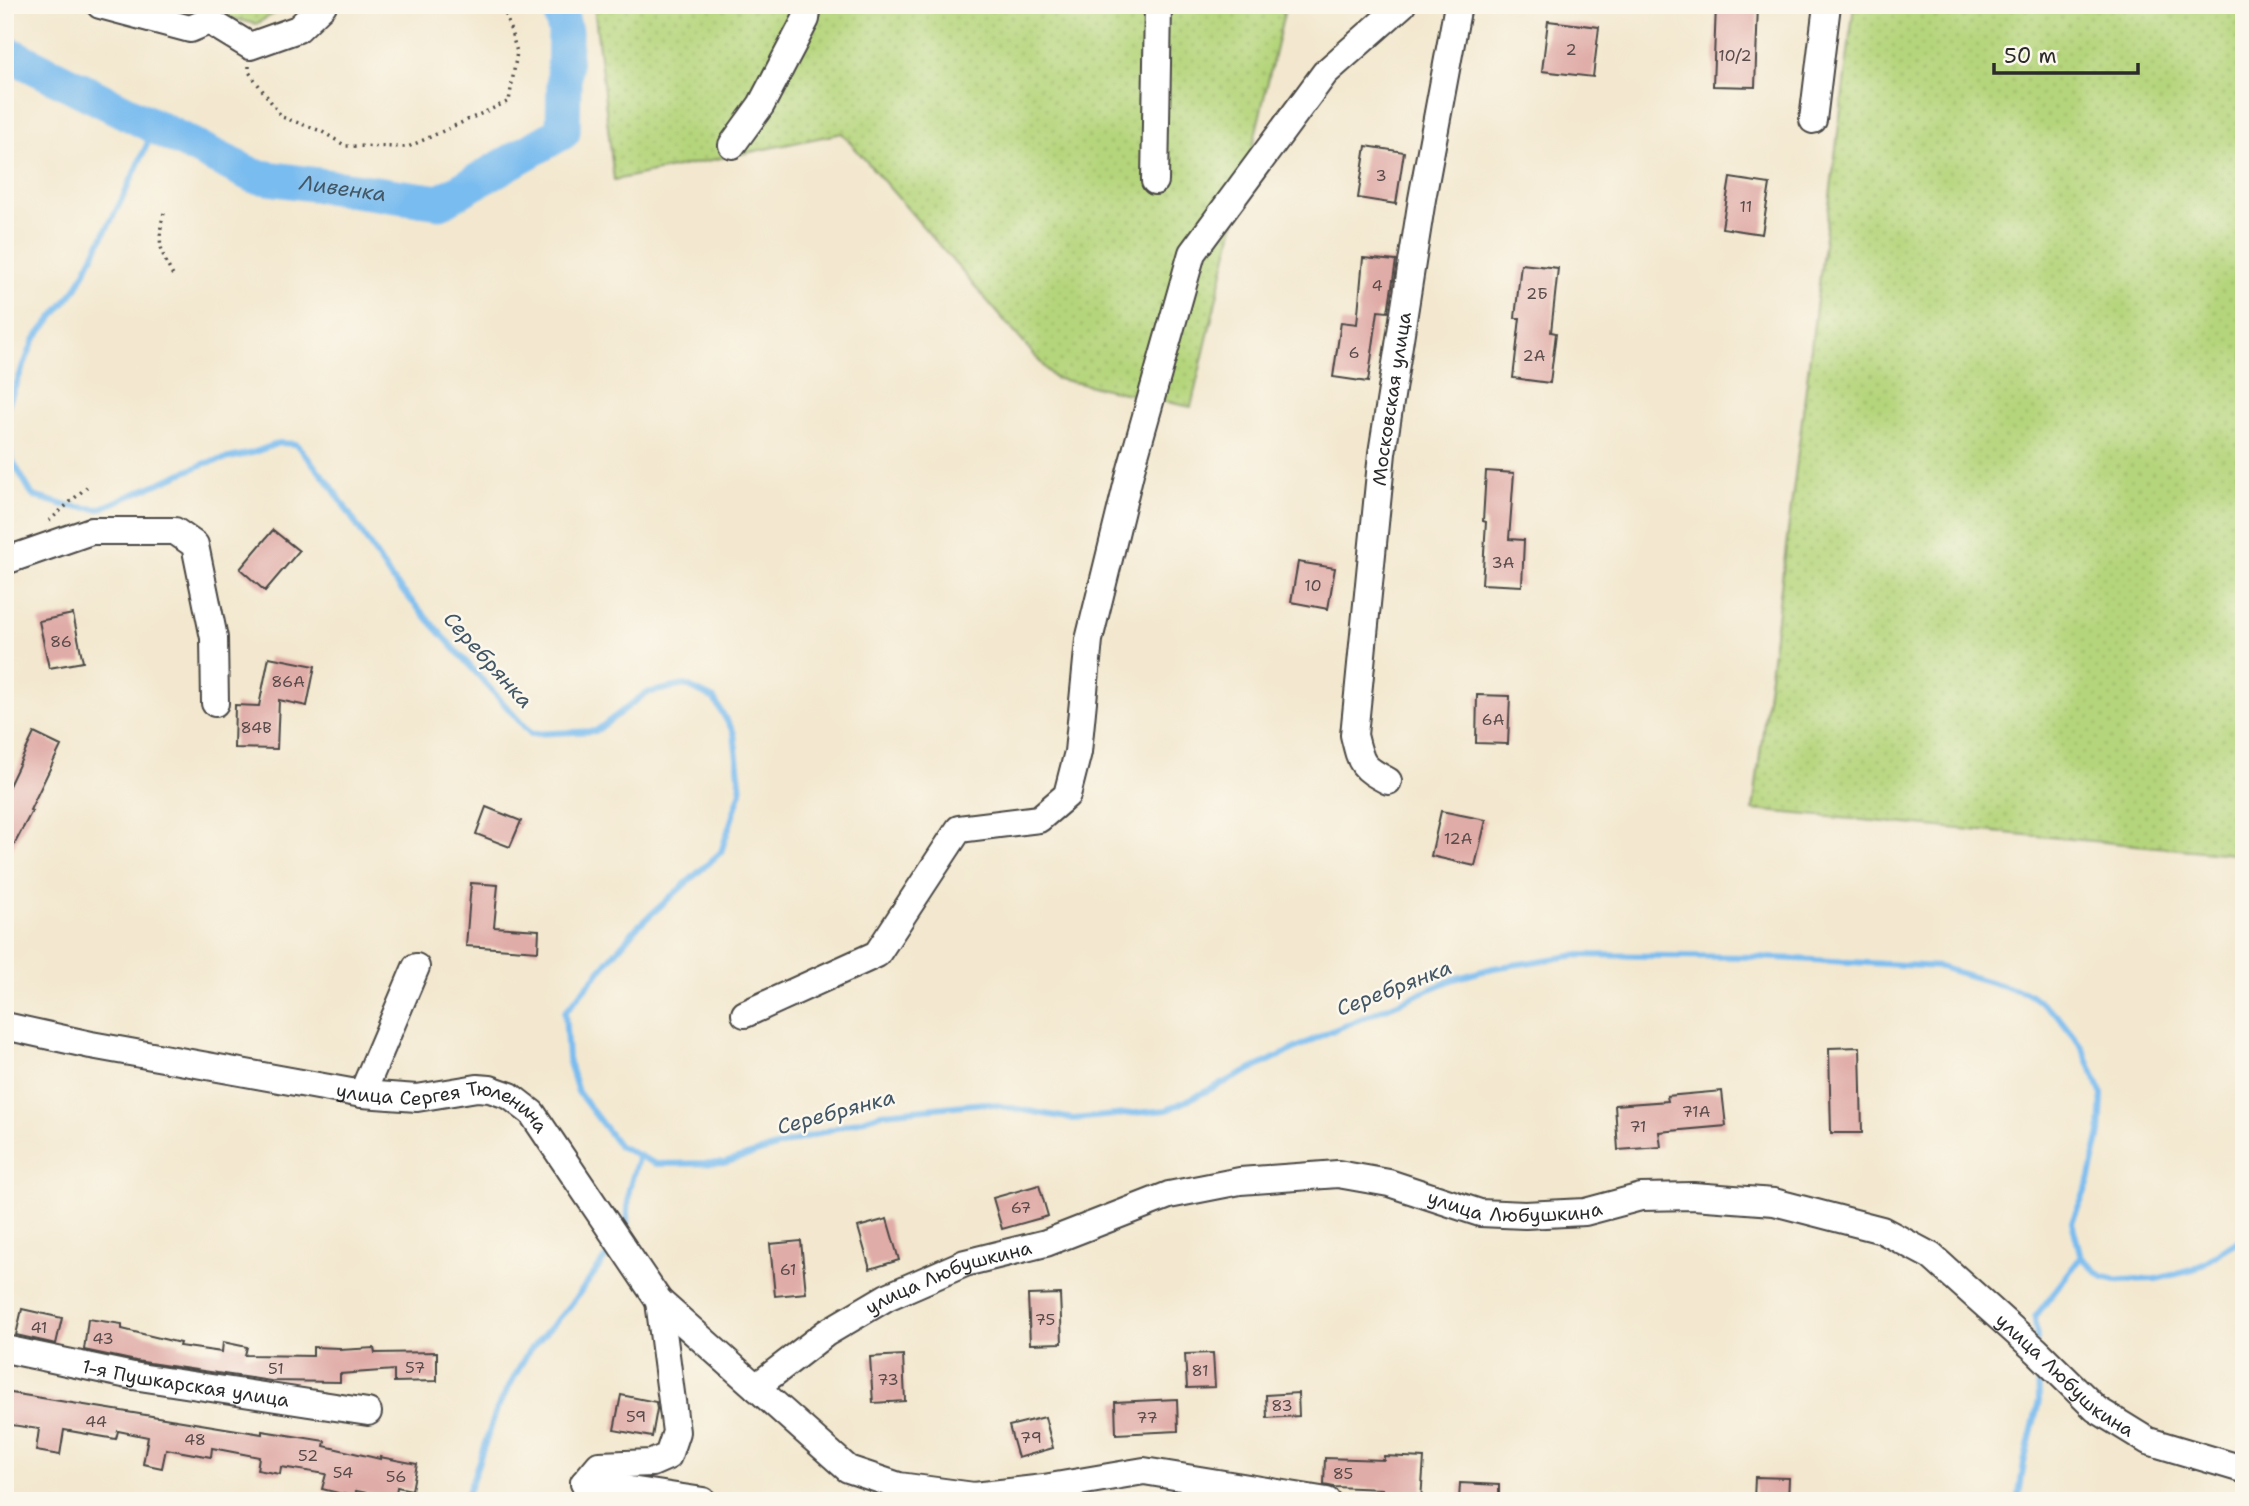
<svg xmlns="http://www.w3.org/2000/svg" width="2249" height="1506" viewBox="0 0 2249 1506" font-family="'Shantell Sans',sans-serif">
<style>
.garden{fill:url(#garden-dots);stroke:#708054;stroke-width:2}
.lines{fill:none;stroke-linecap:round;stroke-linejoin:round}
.stream{stroke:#79bcef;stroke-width:6}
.river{stroke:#79bcef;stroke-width:35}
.building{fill:#e0aca7}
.minor-casing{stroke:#494744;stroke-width:30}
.path{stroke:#494744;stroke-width:3.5;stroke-dasharray:2 5;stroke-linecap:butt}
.minor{stroke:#fff;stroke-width:26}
.labels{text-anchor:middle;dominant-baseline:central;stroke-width:5;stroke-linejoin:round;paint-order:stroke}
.number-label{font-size:16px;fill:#584b4a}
.street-label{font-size:19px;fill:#2b2b2b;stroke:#fbf7ec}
.water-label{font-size:21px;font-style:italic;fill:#425666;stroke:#fbf7ec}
</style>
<defs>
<pattern id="garden-dots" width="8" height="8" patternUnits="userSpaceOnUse" patternTransform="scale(1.75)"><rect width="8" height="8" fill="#b5d57c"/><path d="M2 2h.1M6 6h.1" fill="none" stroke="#9cb76b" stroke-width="1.8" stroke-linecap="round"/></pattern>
</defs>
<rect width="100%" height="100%" fill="#fbf7ec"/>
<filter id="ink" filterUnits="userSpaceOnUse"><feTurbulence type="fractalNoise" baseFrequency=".0143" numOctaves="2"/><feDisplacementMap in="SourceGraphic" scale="14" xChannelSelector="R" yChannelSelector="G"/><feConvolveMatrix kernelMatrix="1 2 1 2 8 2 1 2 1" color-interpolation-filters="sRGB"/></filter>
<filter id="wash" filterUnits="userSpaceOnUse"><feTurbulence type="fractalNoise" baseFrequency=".00686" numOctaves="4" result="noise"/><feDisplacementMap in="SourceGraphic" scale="28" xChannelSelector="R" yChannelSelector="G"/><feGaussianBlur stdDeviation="1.57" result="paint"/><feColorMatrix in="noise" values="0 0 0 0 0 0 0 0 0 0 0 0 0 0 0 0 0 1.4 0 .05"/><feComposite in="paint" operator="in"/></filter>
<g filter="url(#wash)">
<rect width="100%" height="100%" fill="#f3e8cf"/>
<path class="garden" d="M175,5H289L256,24Z
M594,5H1286L1191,407L1054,378L842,133L614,180Z
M1854,5H2244V855L1753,810Z"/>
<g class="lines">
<path class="stream" d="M64,505L33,496L11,458L7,407L34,340L76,289L125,193L155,127
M69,506L99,509L206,463L252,453L279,443L296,444L330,484L391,578L531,734L596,731L646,693L685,685L714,699L734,733L741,791L721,852L637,927L565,1012L568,1059L578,1092L619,1146L656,1164L724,1163L884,1113L984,1103L1073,1119L1167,1110L1327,1033L1454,979L1493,968L1577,955L1757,957L1940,967L2030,994L2057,1015L2082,1047L2102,1094L2100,1133L2089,1182L2072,1222L2081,1257L2103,1277L2116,1280L2156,1279L2193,1270L2244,1237
M627,1230L629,1189L639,1155
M2037,1340L2035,1317L2081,1257
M465,1501L497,1409L528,1352L569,1307L608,1255
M2018,1501L2024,1463L2039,1401L2038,1365"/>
<path class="river" id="s1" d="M5,52L254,176L440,202L563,132L565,32L559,5"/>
</g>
<g id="blocks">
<path class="building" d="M1716,5H1758L1755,87L1713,86Z
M1548,21L1599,27L1593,77L1542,71Z
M1366,146L1404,152L1396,204L1358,198Z
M1730,178L1770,184L1762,234L1722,228Z
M1363,258L1396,261L1388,312L1378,311L1368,382L1333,377L1341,322L1357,324Z
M1521,264L1558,268L1551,332L1556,333L1550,383L1513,378L1520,318H1515Z
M1486,471L1514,473L1509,539L1524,540L1522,586L1482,584L1486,522L1483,521Z
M273,530L299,551L265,591L240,569Z
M1298,562L1335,568L1328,609L1291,602Z
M73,614L83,662L49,668L39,621Z
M269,657L315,666L307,706L279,700L277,749L234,748L235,705L259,706Z
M1477,695L1510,696L1508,744L1476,743Z
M34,733L61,746L30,810L32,811L5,862V794Z
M486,807L521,821L510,847L476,834Z
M1441,811L1486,820L1475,866L1431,856Z
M471,883L498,885L494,927L539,930L538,951L466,946Z
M1860,1047L1862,1133H1831L1829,1048Z
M1722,1091L1726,1126L1659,1132L1661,1147L1618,1150L1615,1105L1668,1101L1667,1096Z
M1039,1185L1048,1216L1002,1229L993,1198Z
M887,1219L899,1260L870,1269L858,1227Z
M801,1241L806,1293L775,1296L770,1244Z
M1060,1294L1062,1343L1030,1344L1028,1295Z
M22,1309L62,1318L56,1344L16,1335Z
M88,1319L122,1324V1329L180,1343L179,1346L222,1352L223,1342L247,1347L245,1355L313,1356V1347L340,1348V1350L374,1348L375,1353L437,1352V1381L394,1382V1370L340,1374V1382L271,1381L136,1361L84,1350Z
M1213,1353L1215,1387L1187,1388L1185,1354Z
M903,1355L905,1401L873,1403L870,1357Z
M5,1392L262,1434V1431L325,1441L324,1446L380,1459V1457L417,1464L412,1490L397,1487L395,1498L356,1491L355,1497L322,1489L326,1474L281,1467L280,1474L257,1470L259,1457L212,1448L211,1457L166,1449L162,1468L143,1464L148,1437L118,1431L116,1439L64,1430L60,1455L36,1451L39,1429L5,1424Z
M1298,1393L1299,1416L1267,1418L1266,1395Z
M621,1395L656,1402L657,1409L652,1437L614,1430Z
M1177,1399L1178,1431L1116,1434L1115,1402Z
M1045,1417L1053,1448L1018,1458L1009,1426Z
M1384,1456L1424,1458L1421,1500L1382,1498V1489L1334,1487L1324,1485L1325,1458L1384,1460Z
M1755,1477L1789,1478L1788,1501H1754Z
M1460,1483L1499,1485V1501H1459Z"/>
</g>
</g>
<g filter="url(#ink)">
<use href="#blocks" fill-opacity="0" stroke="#494744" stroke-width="2"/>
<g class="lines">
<g class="minor-casing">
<g id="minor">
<path d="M100,5L190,29L209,21L250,46L298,29L323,5"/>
<path d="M1813,120L1827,5"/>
<path d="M732,145L761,105L806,19L808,5"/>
<path d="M1155,181L1158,5"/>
<path d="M5,561L91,531H175L195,545L214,638L215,703"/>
<path id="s2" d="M1388,781C1361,767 1361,764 1354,735L1382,453L1422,199L1458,5"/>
<path d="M745,1014L877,954L959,829L1039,819L1067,795L1078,752L1089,640L1131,469L1192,253L1325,73L1402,5"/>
<path id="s3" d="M5,1026L91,1045L362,1094L417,1098L477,1088L490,1089L510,1096L532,1113L659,1301L848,1469L899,1486L974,1496L1044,1488L1144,1471L1327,1501"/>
<path d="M362,1094L416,967"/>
<path id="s4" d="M5,1349L133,1376L368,1412"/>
<path id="s5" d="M756,1387L826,1333L887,1297L965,1263L1046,1243L1169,1195L1240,1181L1338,1174L1389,1183L1480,1213L1525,1215L1585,1212L1641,1197L1693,1196L1774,1202L1882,1230L1931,1256L2037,1351L2096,1409L2148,1441L2239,1468"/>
<path d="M584,1483L599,1465L652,1463L668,1456L676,1432L659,1301"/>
<path d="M584,1483L703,1501"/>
</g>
</g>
<path class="path" d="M249,66V72L282,117L321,131L346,146L408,147L509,101L517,52L503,5
M164,213C156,241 161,255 175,279
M49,521L89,485"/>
<use href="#minor" class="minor"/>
</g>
</g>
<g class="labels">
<g class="number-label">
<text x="1571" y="49">2</text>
<text x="1735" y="55">10/2</text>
<text x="1381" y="175">3</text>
<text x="1746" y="206">11</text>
<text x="1377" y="285">4</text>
<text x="1537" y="293">2Б</text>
<text x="1354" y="352">6</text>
<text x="1534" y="355">2А</text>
<text x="1503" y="562">3А</text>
<text x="1313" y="585">10</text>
<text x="61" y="641">86</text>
<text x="288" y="681">86А</text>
<text x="1493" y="719">6А</text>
<text x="256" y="727">84В</text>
<text x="1458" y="838">12А</text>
<text x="1696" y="1111">71А</text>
<text x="1638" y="1126">71</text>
<text x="1021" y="1207">67</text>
<text x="788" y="1269">61</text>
<text x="1045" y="1319">75</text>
<text x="39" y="1327">41</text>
<text x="103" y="1338">43</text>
<text x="415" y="1367">57</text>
<text x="276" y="1368">51</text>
<text x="1200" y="1370">81</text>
<text x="888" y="1379">73</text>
<text x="1282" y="1405">83</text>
<text x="636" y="1416">59</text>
<text x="1147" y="1417">77</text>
<text x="96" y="1421">44</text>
<text x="1031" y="1437">79</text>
<text x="195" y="1439">48</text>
<text x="308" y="1455">52</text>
<text x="343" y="1472">54</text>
<text x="1343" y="1473">85</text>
<text x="396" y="1476">56</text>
</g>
<g class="street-label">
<text stroke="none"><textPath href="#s2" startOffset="399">Московская улица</textPath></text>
<text stroke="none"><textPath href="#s3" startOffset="450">улица Сергея Тюленина</textPath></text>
<text stroke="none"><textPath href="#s5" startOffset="812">улица Любушкина</textPath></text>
<text stroke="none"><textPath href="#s5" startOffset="224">улица Любушкина</textPath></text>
<text stroke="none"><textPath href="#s5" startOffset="1421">улица Любушкина</textPath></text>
<text stroke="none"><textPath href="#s4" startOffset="184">1-я Пушкарская улица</textPath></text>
</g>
<g class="water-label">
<text stroke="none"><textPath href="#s1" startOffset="368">Ливенка</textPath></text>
<text transform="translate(488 660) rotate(48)">Серебрянка</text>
<text transform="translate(1394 988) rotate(-21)">Серебрянка</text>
<text transform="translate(836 1112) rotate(-15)">Серебрянка</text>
</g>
</g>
<rect width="2249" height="1506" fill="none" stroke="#fbf7ec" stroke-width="28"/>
<path d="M1994 63v10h144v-10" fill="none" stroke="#2b2b2b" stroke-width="3.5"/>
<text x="2004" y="63" font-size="21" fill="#2b2b2b" stroke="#fbf7ec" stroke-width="5" paint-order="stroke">50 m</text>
</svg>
